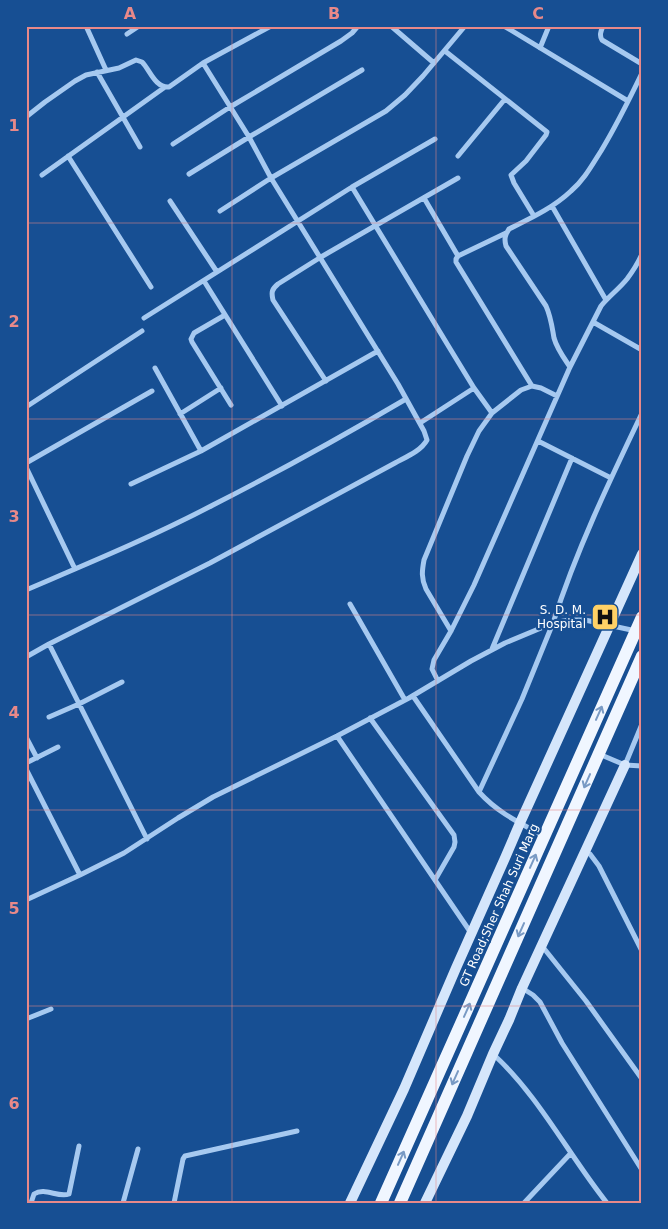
<svg xmlns="http://www.w3.org/2000/svg" width="668" height="1229" viewBox="0 0 668 1229" font-family="'DejaVu Sans',sans-serif">
<style>
.building{fill:#3f78bb;stroke:#cde3fc}
.lines{fill:none;stroke-linecap:round;stroke-linejoin:round}
.minor{stroke:#a6c9f0;stroke-width:5}
.secondary{stroke:#d5e6fb;stroke-width:10}
.primary{stroke:#f0f6ff;stroke-width:12}
.oneway{stroke:#799ac4}
.grid{fill:none;stroke:#e88989;stroke-width:1;stroke-opacity:0.55}
.labels{text-anchor:middle;dominant-baseline:central;stroke-width:4.5;stroke-linejoin:round;paint-order:stroke}
.poi-label{font-size:12px;fill:#fff;stroke:#174f93;text-anchor:end}
.street-label{font-size:12px;fill:#fff;stroke:#174f93}
.neatline{fill:none;stroke:#e88989;stroke-width:2}
.grid-label{font-size:16px;text-anchor:middle;font-weight:bold;fill:#e88989}
</style>
<rect width="100%" height="100%" fill="#174f93"/>
<path class="building" d="M598,613H612V619H598Z"/>
<g class="lines">
<path class="minor" d="M86,26L106,70
M391,26L434,63
M504,26L628,101
M603,26C601,31 599,35 602,40L642,64
M127,34L139,26
M540,48L549,26
M445,51L547,132L546,135L526,161L511,175L514,183L534,216
M97,72L140,147
M26,117L45,102L75,81L86,75L119,68L136,60L142,62C150,70 155,88 169,87L203,63L271,26
M173,144L230,107L341,41L352,33L358,26
M68,156L151,287
M458,156L505,99
M189,174L249,137L362,70
M42,175L165,87
M352,187L435,139
M424,198L458,256
M170,201L217,272
M552,206L606,300
M220,211L271,178L386,111L405,95L423,76L465,26
M506,233L458,256L456,259V262L532,386
M204,281L282,406
M225,315L194,333L191,339L192,342L231,405
M144,318L352,187L449,347L474,388L492,413
M593,322L642,350
M570,367C564,358 557,349 554,338C552,327 551,317 546,306L506,246C504,239 505,235 509,229C531,218 553,208 571,191C584,180 592,165 601,151C616,126 629,100 642,73
M155,368L201,451
M326,381L273,300C271,292 272,289 278,284L321,257L458,178
M26,407L142,331
M180,414L221,388
M420,423L474,388
M538,441L611,478
M26,463L152,391
M26,467L75,569
M131,484L201,451L378,351
M26,590C89,563 152,537 213,505C278,472 343,436 406,399
M350,604L405,700
M451,631L426,589C421,578 422,571 424,560L467,456L479,431L492,413L521,390L532,386L541,388L557,396
M49,644L147,839
M492,649L572,458
M26,657L49,644L210,563L395,463C406,457 421,451 427,440L424,431L398,384L271,178L249,137L203,63
M438,681L432,669L434,660L451,631L474,585L570,367L601,306C609,296 619,289 627,279C633,271 638,263 642,254
M413,696L479,792C498,813 520,823 544,836
M49,717L79,704L122,682
M370,718L454,835L455,842L454,847L435,880
M337,736L471,933
M26,737L37,758
M599,754L625,765L642,766
M26,763L58,747
M625,765L642,724
M26,769L80,875
M479,792L522,699L553,623L569,620H585L636,631
M585,852L590,854L599,866L642,951
M26,900L80,875L124,853L178,818L213,797L337,736L409,698L471,661L505,643L553,623C576,551 609,482 642,413
M542,946L586,1001L642,1079
M522,988L533,995L540,1002L562,1043L642,1170
M26,1019L51,1009
M493,1054C539,1096 568,1154 607,1203
M31,1203L34,1194C45,1187 58,1198 69,1194L79,1146
M123,1203L138,1149
M174,1203L183,1159L185,1156L297,1131
M524,1203L571,1153"/>
<path class="secondary" d="M350,1203L404,1089L456,968L505,858L520,823L642,554
M425,1203L467,1116L493,1054L509,1020L522,988L625,765"/>
<path class="primary" d="M381,1203L642,617
M400,1203L642,656"/>
</g>
<defs><path id="oneway-shaft" d="M-6 0H5M1.5-3L5.5 0L1.5 3" fill="none" stroke-width="1.6" stroke-linecap="round" stroke-linejoin="round" transform="scale(1.25)"/></defs>
<g class="oneway">
<use href="#oneway-shaft" transform="translate(599 713) rotate(-66)"/>
<use href="#oneway-shaft" transform="translate(587 781) rotate(114)"/>
<use href="#oneway-shaft" transform="translate(533 861) rotate(-66)"/>
<use href="#oneway-shaft" transform="translate(521 930) rotate(114)"/>
<use href="#oneway-shaft" transform="translate(467 1010) rotate(-66)"/>
<use href="#oneway-shaft" transform="translate(455 1078) rotate(114)"/>
<use href="#oneway-shaft" transform="translate(401 1158) rotate(-66)"/>
</g>
<path class="grid" d="M232,26V1203M436,26V1203M26,223H642M26,419H642M26,615H642M26,810H642M26,1006H642"/>
<defs>
<g id="hospital-square" transform="scale(1.4375)"><rect x="-9" y="-9" width="18" height="18" rx="4" fill="#ffd166" stroke="#174f93"/><path d="M-5-5h3v3.5h4V-5h3V5h-3V1.5h-4V5h-3Z" fill="#111"/></g>
</defs>
<g fill-rule="evenodd">
<use href="#hospital-square" x="605" y="617"/>
</g>
<g class="labels">
<g class="poi-label">
<text x="586" y="610">S. D. M.<tspan x="586" dy="14">Hospital</tspan></text>
</g>
<g class="street-label">
<text transform="translate(499 905) rotate(-66)">GT Road;Sher Shah Suri Marg</text>
</g>
</g>
<rect width="668" height="1229" fill="none" stroke="#174f93" stroke-width="55"/>
<rect x="28" y="28" width="612" height="1174" class="neatline"/>
<g class="grid-label">
<text x="130" y="19">A</text>
<text x="334" y="19">B</text>
<text x="538" y="19">C</text>
<text x="14" y="131">1</text>
<text x="14" y="327">2</text>
<text x="14" y="522">3</text>
<text x="14" y="718">4</text>
<text x="14" y="914">5</text>
<text x="14" y="1109">6</text>
</g>
</svg>
